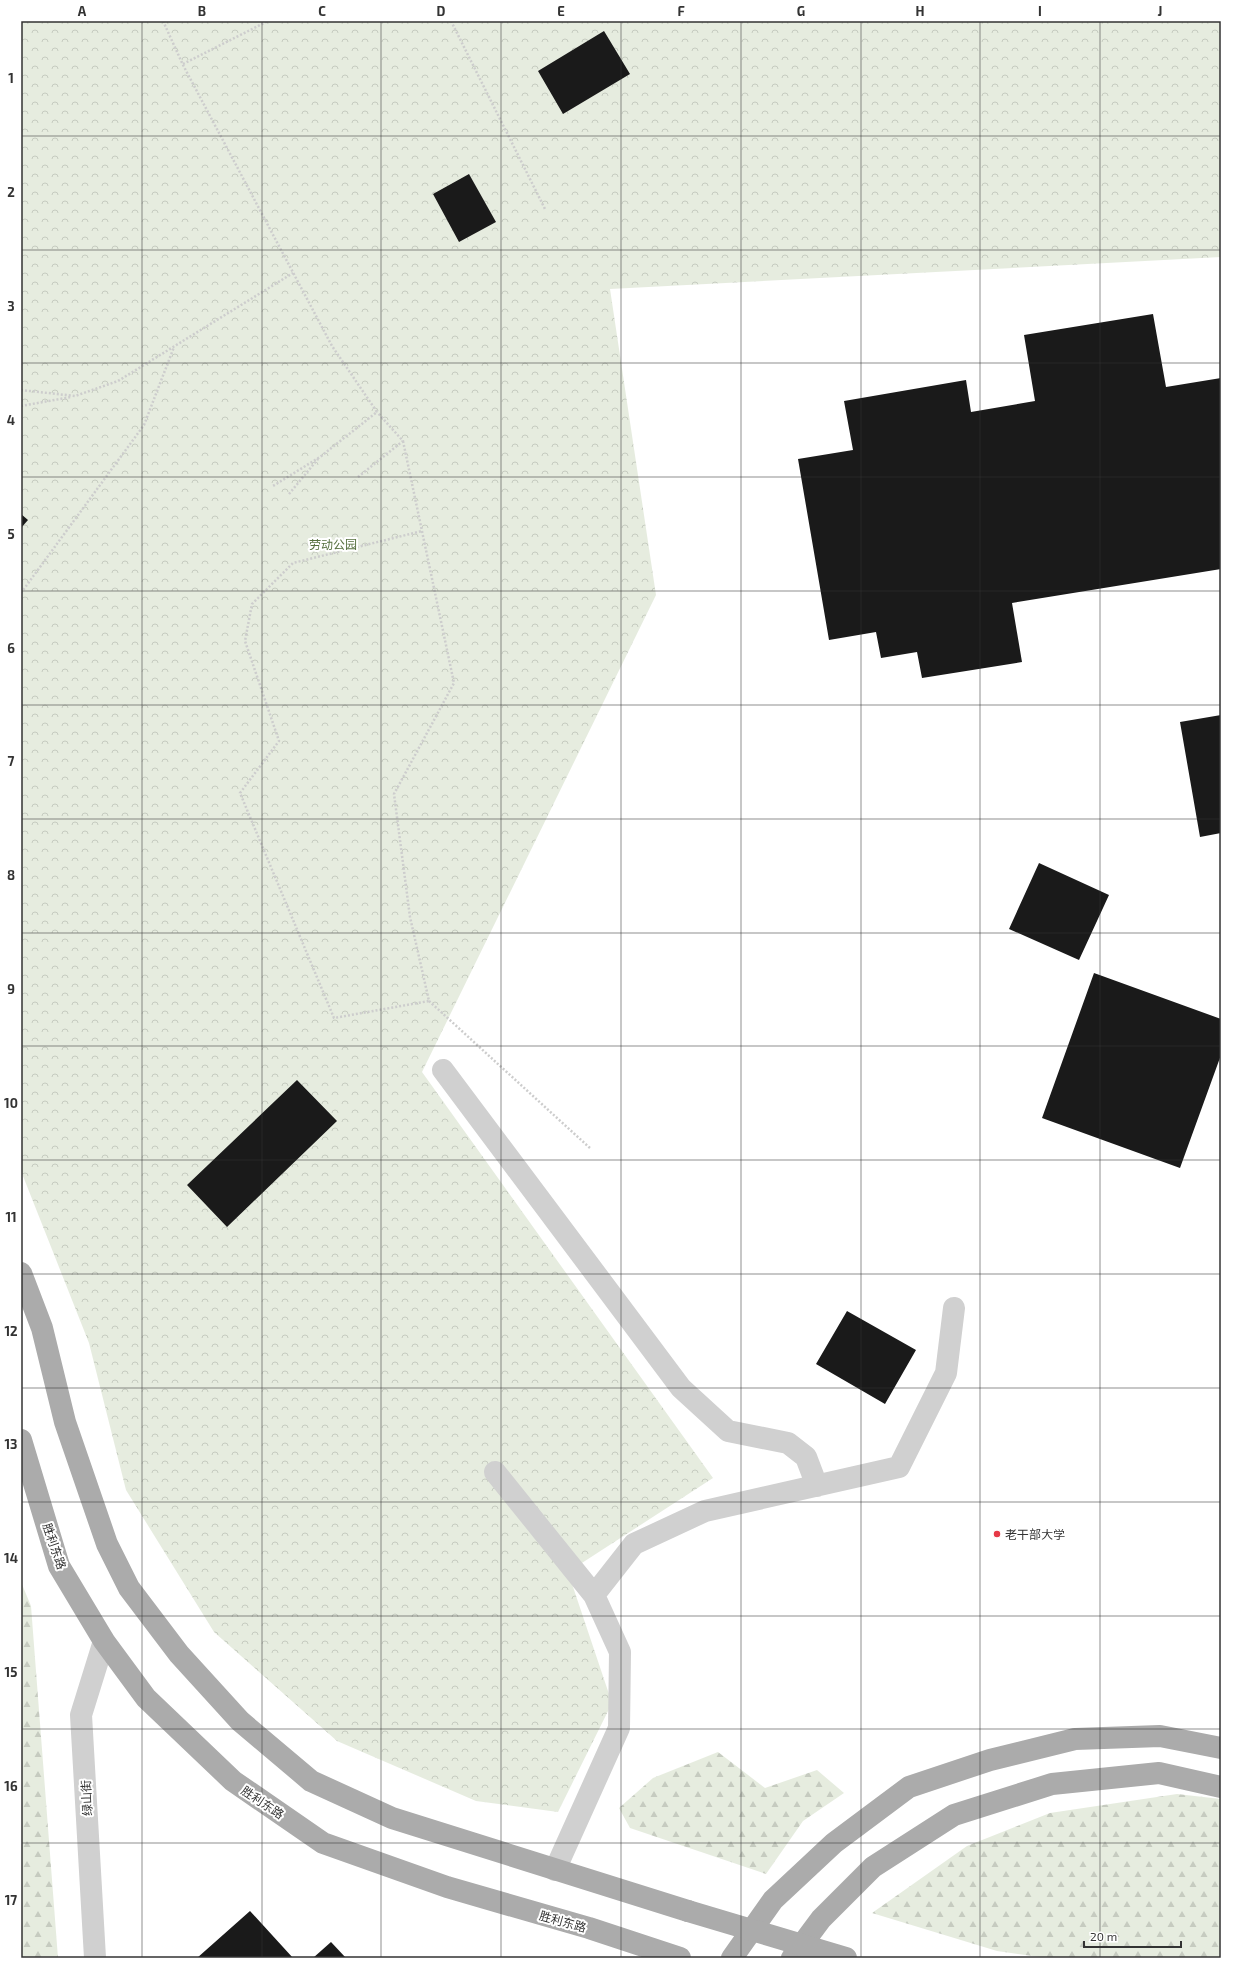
<svg xmlns="http://www.w3.org/2000/svg" width="1242" height="1979" viewBox="0 0 1242 1979" font-family="'Exo 2','Noto Sans SC',sans-serif">
<style>
.forest{fill:url(#forest-firs)}
.park{fill:url(#park-crowns)}
.building{fill:#1a1a1a}
.lines{fill:none;stroke-linecap:round;stroke-linejoin:round}
.path{stroke:#cdcdcd;stroke-width:2.5;stroke-dasharray:2 2;stroke-linecap:butt}
.minor{stroke:#d0d0d0;stroke-width:22}
.major{stroke:#ababab;stroke-width:22}
.major-bridge{stroke:#ababab;stroke-width:22}
.grid{fill:none;stroke:#333;stroke-width:1;stroke-opacity:0.55}
.poi-dot{fill:#e63946;stroke:#fff;stroke-width:1.5}
.labels{text-anchor:middle;dominant-baseline:central;stroke-width:4;stroke-linejoin:round;paint-order:stroke}
.park-label{font-size:12px;fill:#56703f;stroke:#fff}
.poi-label{font-size:12px;fill:#333;stroke:#fff;text-anchor:start}
.street-label{font-size:12px;fill:#333;stroke:#fff}
.neatline{fill:none;stroke:#333;stroke-width:1.5}
.grid-label{font-size:13px;text-anchor:middle;font-weight:bold;fill:#333}
</style>
<defs>
<pattern id="forest-firs" width="22" height="20" patternUnits="userSpaceOnUse"><rect width="22" height="20" fill="#e6ecdf"/><path d="M5 1l3.5 6h-7zM16 11l3.5 6h-7z" fill="#c6cbc0"/></pattern>
<pattern id="park-crowns" width="20" height="18" patternUnits="userSpaceOnUse"><rect width="20" height="18" fill="#e6ecdf"/><path d="M2 6a3 3 0 1 1 6 0M12 15a3 3 0 1 1 6 0" fill="none" stroke="#c6cbc0"/></pattern>
</defs>
<rect width="100%" height="100%" fill="#fff"/>
<path class="forest" d="M21,1582L31,1606L58,1958H21Z
M718,1752L765,1788L817,1770L844,1793L803,1821L766,1874L630,1828L619,1808L653,1778Z
M1177,1794L1221,1799V1958H1047L997,1951L872,1913L967,1846L1050,1813Z"/>
<path class="park" d="M21,21H1221V257L610,289L656,595L422,1072L713,1478L568,1572L612,1703L558,1812L476,1801L337,1741L214,1632L126,1490L89,1343L21,1171Z"/>
<path class="building" d="M604,31L630,74L563,114L538,71Z
M469,174L496,222L459,242L433,194Z
M1153,314L1166,387L1221,378V569L1012,603L1022,662L922,678L917,652L881,658L876,632L829,640L798,459L853,450L844,401L966,380L971,412L1035,401L1024,335Z
M21,514L28,520L21,528Z
M1221,715V833L1200,837L1180,722Z
M1039,863L1109,895L1079,960L1009,929Z
M1094,973L1221,1019V1055L1180,1168L1042,1118Z
M297,1080L337,1121L227,1227L187,1185Z
M847,1311L916,1350L885,1404L816,1364Z
M250,1911L293,1958H197Z
M331,1942L346,1958H313Z"/>
<g class="lines">
<path class="path" d="M163,21L183,65L332,346L377,412L320,457L273,486
M451,21L545,209
M183,64L268,21
M21,390L75,396L118,381L293,273
M21,406L71,397
M403,441L454,683L394,794L410,917L429,1001L334,1018L240,793L279,741L245,641L252,604L293,563L422,531
M358,477L403,441L377,412
M289,494L318,459
M21,593L144,425L174,347
M429,1001L591,1149"/>
<path class="minor" d="M443,1070L681,1388L728,1431L788,1443L806,1457L817,1486
M495,1472L594,1595L620,1652L619,1728L555,1870
M594,1595L634,1544L705,1511L899,1467L946,1373L954,1308
M95,1958L81,1715L104,1641"/>
<path class="major" d="M21,1273L42,1328L65,1422L107,1544L129,1588L179,1654L240,1721L311,1781L392,1818L688,1911
M21,1440L59,1566L104,1641L146,1698L233,1781L323,1843L447,1887L589,1928L680,1958
M732,1958L773,1900L834,1843L909,1787L990,1760L1075,1739L1160,1736L1221,1748
M792,1958L821,1919L873,1867L954,1815L1052,1784L1159,1773L1221,1787"/>
<path class="major-bridge" d="M688,1911L846,1958"/>
</g>
<path class="grid" d="M142,21V1958M262,21V1958M381,21V1958M501,21V1958M621,21V1958M741,21V1958M861,21V1958M980,21V1958M1100,21V1958M21,136H1221M21,250H1221M21,363H1221M21,477H1221M21,591H1221M21,705H1221M21,819H1221M21,933H1221M21,1046H1221M21,1160H1221M21,1274H1221M21,1388H1221M21,1502H1221M21,1616H1221M21,1729H1221M21,1843H1221"/>
<circle class="poi-dot" cx="997" cy="1534" r="4"/>
<g class="labels">
<g class="park-label">
<text x="333" y="544">劳动公园</text>
</g>
<g class="poi-label">
<text x="1005" y="1534">老干部大学</text>
</g>
<g class="street-label">
<text transform="translate(55 1546) rotate(71)">胜利东路</text>
<text transform="translate(86 1798) rotate(-93)">绿山街</text>
<text transform="translate(263 1802) rotate(34)">胜利东路</text>
<text transform="translate(563 1921) rotate(16)">胜利东路</text>
</g>
</g>
<rect width="1242" height="1979" fill="none" stroke="#ffffff" stroke-width="44"/>
<path d="M1084 1941v6h97v-6" fill="none" stroke="#333333" stroke-width="2"/>
<text x="1090" y="1941" font-size="12" fill="#333333" stroke="#ffffff" stroke-width="3" paint-order="stroke">20 m</text>
<rect x="22" y="22" width="1198" height="1935" class="neatline"/>
<g class="grid-label">
<text x="82" y="16">A</text>
<text x="202" y="16">B</text>
<text x="322" y="16">C</text>
<text x="441" y="16">D</text>
<text x="561" y="16">E</text>
<text x="681" y="16">F</text>
<text x="801" y="16">G</text>
<text x="920" y="16">H</text>
<text x="1040" y="16">I</text>
<text x="1160" y="16">J</text>
<text x="11" y="83">1</text>
<text x="11" y="197">2</text>
<text x="11" y="311">3</text>
<text x="11" y="425">4</text>
<text x="11" y="539">5</text>
<text x="11" y="653">6</text>
<text x="11" y="766">7</text>
<text x="11" y="880">8</text>
<text x="11" y="994">9</text>
<text x="11" y="1108">10</text>
<text x="11" y="1222">11</text>
<text x="11" y="1336">12</text>
<text x="11" y="1449">13</text>
<text x="11" y="1563">14</text>
<text x="11" y="1677">15</text>
<text x="11" y="1791">16</text>
<text x="11" y="1905">17</text>
</g>
</svg>
